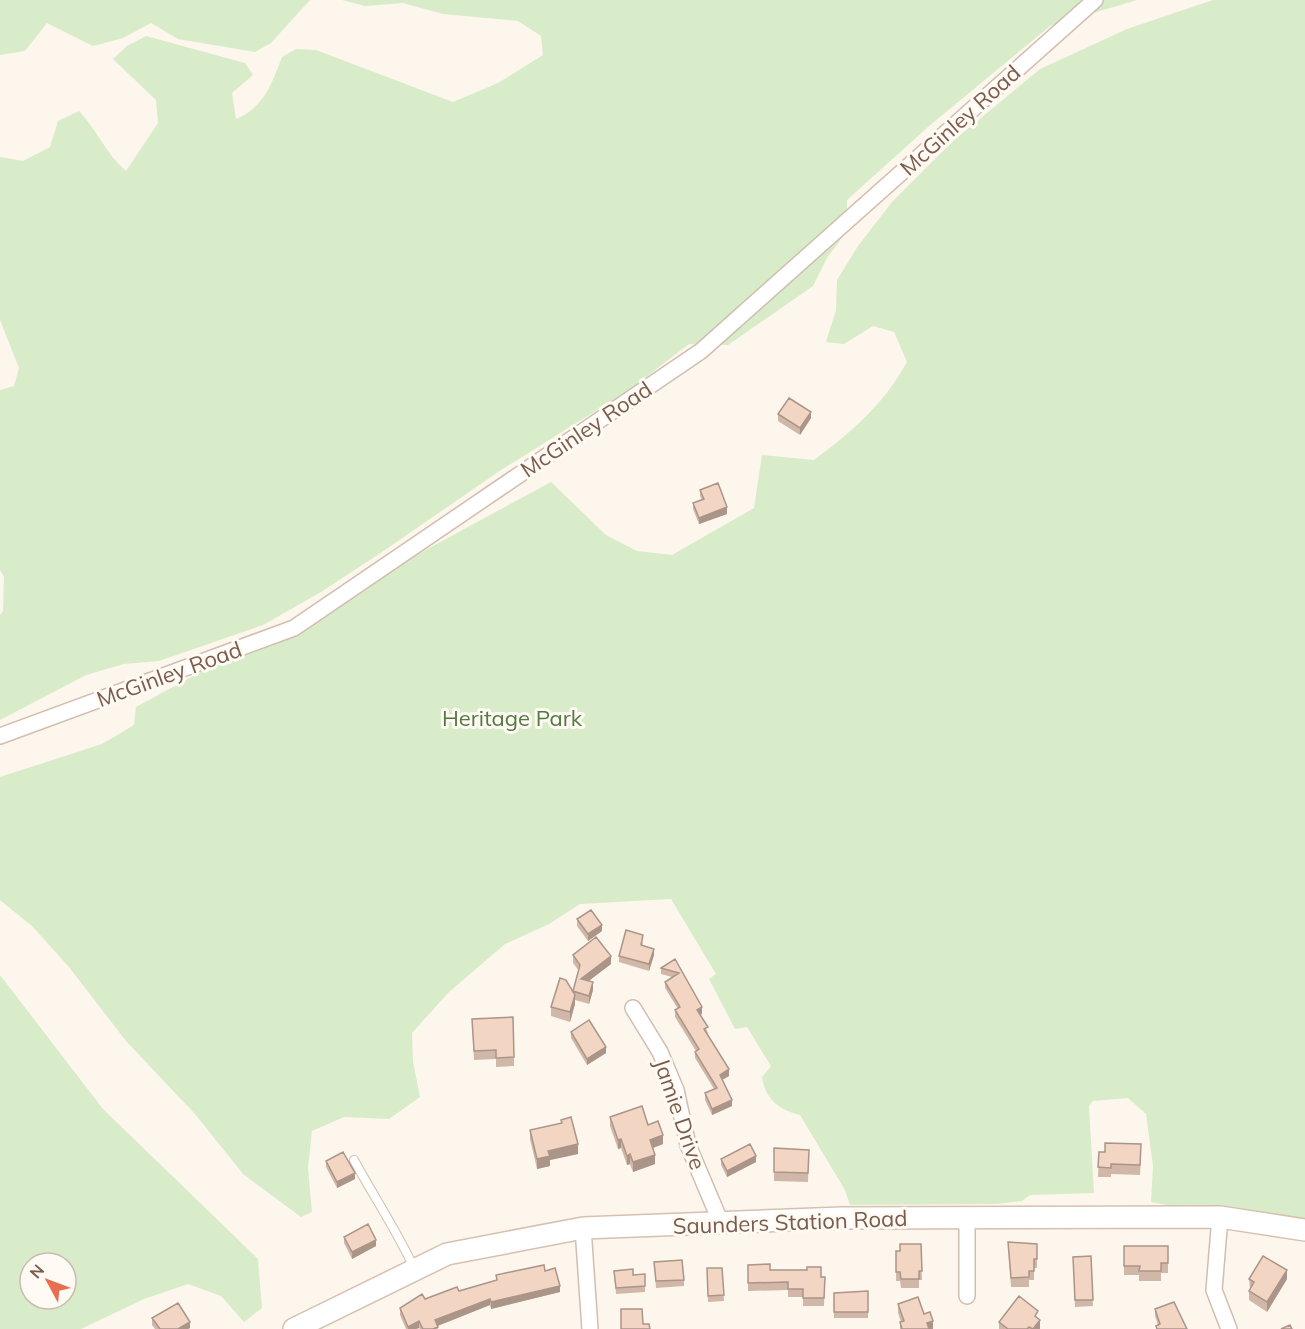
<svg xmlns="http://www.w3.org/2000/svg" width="1305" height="1329" viewBox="0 0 1305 1329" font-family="Mulish,sans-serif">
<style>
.green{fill:#d8ecc9;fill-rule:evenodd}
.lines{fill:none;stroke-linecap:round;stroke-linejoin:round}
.lane-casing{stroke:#d1beb0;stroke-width:10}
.street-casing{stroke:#d1beb0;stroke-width:18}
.secondary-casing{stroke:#d6c0b0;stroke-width:24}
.lane{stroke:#fff;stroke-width:8}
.street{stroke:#fff;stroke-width:15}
.secondary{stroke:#fff;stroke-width:21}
.wall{fill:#d1b7a8}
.shaded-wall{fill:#aa9588}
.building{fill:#f3d5c3;stroke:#aa9588;stroke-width:1.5}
.labels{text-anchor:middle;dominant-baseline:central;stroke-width:6;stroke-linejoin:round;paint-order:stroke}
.street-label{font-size:22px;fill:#7a5c4d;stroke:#fffaf3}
.park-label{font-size:22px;fill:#537a41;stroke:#fffaf3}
</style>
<rect width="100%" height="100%" fill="#fdf6ec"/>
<path class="green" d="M0,0H310L271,43L255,52L178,39L151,23L123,38L93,46L47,23L25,51L0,55Z
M342,0H1137L1050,26L928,127L847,200V231L827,258L813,286L728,345L689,344L629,390L501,470L385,550L321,592L263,625L159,661L124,664L86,675L0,720V615L3,611L4,577L0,570V390L14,386L19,368L0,320V157L23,161L50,147L58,121L79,111C97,130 106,154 126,171L158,123L156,100L113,59L127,46L146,36L245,63L253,75L232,93L236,119C264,108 272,83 282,57L296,49L316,50L453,102L498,83L543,55L541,36L518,21L443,14L403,3L365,6Z
M1213,0H1305V1223L1196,1210V1205L1172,1206L1151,1202L1153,1166L1146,1114L1128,1098L1093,1101L1089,1106L1094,1193L1030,1195L1022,1201L997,1204L850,1205L845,1190L800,1115C779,1110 765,1099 762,1077L771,1066L747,1027L735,1029L709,979L716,974L671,899L580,904L549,924L505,944L448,993L412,1033L413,1062L420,1097L389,1119L344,1117L312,1131L308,1168L312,1212L301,1217L243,1174L195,1114L126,1041L69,967L32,926L0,900V777L102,744L134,725L136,707L551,482L606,535L637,551L672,555L754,508L762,455L814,460C853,431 883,405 907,362L894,332L873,326L844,344L826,342L836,310L837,280L858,246L892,202L953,141L1040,69L1127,29Z
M0,975L103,1109L258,1259L262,1308L244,1322L221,1296L188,1284L144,1299L81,1329H0ZM30,1263H66V1299H30Z"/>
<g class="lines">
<g class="lane-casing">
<path id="lane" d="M354,1160C374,1197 397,1231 414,1268"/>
</g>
<g class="street-casing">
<path id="street" d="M0,736L294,628L701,351L1095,0
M633,1008L660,1052L676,1090L688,1145L721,1223
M1220,1217L1214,1290L1229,1329
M583,1228L590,1329
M967,1296V1219"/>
</g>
<g class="secondary-casing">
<path id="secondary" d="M294,1329L447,1254L583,1228L842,1218L1220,1217L1305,1230"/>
</g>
<use href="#lane" class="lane"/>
<use href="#street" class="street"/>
<use href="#secondary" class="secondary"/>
</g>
<path class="wall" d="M778,414L811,418L800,435L778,421Z
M700,490L727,514L699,524L693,509V503L702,500L700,496Z
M577,919L602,931L588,941L577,926Z
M643,942L642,946L654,955L649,971L619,962V956Z
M573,955L611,964L588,981L593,990L589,1004L575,1000V1004L570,1022L551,1016V1007L573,991L579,971L573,963Z
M675,959L702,1014L700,1015L708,1033L707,1034L729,1076L722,1080L732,1106L712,1115L705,1100V1093L714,1089L695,1058V1052L696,1051L675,1017V1010L678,1009L665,988V982L672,977L661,974V968Z
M472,1019L514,1057V1066L496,1067V1059L474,1060Z
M571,1032L606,1053L587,1065L571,1038Z
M610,1117L648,1125L663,1144L653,1148L655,1164L633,1172L630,1164L627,1165L621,1148L618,1149L610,1126Z
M561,1120L578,1154L550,1160V1166L537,1169L530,1139V1130L561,1123Z
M774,1148L809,1150L808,1182L774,1181Z
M1099,1152L1141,1153L1140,1175L1111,1174V1177H1098Z
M721,1159L756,1162L727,1177L721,1165Z
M326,1161L355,1179L337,1188L326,1167Z
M344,1237L376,1246L352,1259L344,1243Z
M1008,1242L1037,1244V1268H1034V1280H1029V1287H1011Z
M921,1244L922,1280H919V1288H901L900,1281H896V1251H900Z
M1124,1246H1168V1273H1161V1281H1139V1275H1124Z
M1091,1256L1093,1306L1075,1307L1073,1257Z
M654,1262L684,1280V1286L656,1288Z
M748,1265L770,1270L825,1277L824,1306H803V1297H788V1290L748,1291Z
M707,1268H722L724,1301L708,1302Z
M545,1271L560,1292L491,1309L490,1305L437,1326L438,1329H420L419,1328L416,1329H406L400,1315V1308L425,1299L496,1281V1275Z
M614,1271L633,1275L645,1274V1292L616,1294Z
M1249,1279H1287L1267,1312L1249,1300V1291L1250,1289Z
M868,1291V1318H834V1293Z
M898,1304L924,1314L933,1329H900V1322H901L898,1313Z
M1155,1309L1187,1329H1156V1326L1158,1325L1155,1316Z
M152,1318L190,1328L188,1329H155L152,1325Z
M1038,1318L1040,1329H999V1322Z"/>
<path class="shaded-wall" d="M811,412V418L800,435V428Z
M727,507V514L699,524V518Z
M602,925V931L588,941V934Z
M654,949V955L649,971V964Z
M611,956V964L581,987V979Z
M593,982V990L589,1004V996Z
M575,995V1004L570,1022V1012Z
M702,1007V1014L697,1016V1010Z
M606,1047V1053L587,1065V1059Z
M729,1069V1076L720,1081V1075Z
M732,1100V1106L712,1115V1109Z
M663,1135V1144L650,1149V1140Z
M621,1139V1148L618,1149V1140Z
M578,1144V1154L550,1160V1166L537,1169V1159L548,1151Z
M630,1154V1164L627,1165V1156Z
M655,1155V1164L633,1172V1162Z
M756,1156V1162L727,1177V1171Z
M355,1173V1179L337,1188V1182Z
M376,1240V1246L352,1259V1252Z
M1287,1270V1279L1267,1312V1302Z
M560,1286V1292L491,1309V1302Z
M490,1299V1305L435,1327V1320Z
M1040,1320V1329H1033Z
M419,1321V1328L416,1329H408V1327Z
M933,1321V1329H927V1323Z
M190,1322V1328L188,1329H178Z"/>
<path class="building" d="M789,398L811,412L800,428L778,414Z
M718,483L727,507L699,518L693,503L704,499L700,490Z
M591,910L602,925L588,934L577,919Z
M626,930L643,935L641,945L654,949L649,964L619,956Z
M596,937L611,956L581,979L593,982L589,996L573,991L580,965L573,955Z
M675,959L702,1007L697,1010L708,1027L704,1029L729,1069L720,1075L732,1100L712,1109L705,1093L717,1088L695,1052L699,1049L675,1010L680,1007L665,982L679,973L661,968Z
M560,978L566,980L575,995L570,1012L551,1007Z
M513,1017L514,1057L496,1058V1050L474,1051L472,1019Z
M589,1020L606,1047L587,1059L571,1032Z
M642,1106L648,1125L658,1121L663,1135L650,1140L655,1155L633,1162L630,1154L627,1156L621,1139L618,1140L610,1117Z
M571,1117L578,1144L548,1151L550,1156L537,1159L530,1130L562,1123L561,1120Z
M1105,1143L1141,1144L1140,1165L1111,1164V1168L1098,1167L1099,1152H1105Z
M750,1144L756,1156L727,1171L721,1159Z
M774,1148L809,1150L808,1173L774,1172Z
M343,1152L355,1173L337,1182L326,1161Z
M368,1224L376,1240L352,1252L344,1237Z
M1008,1242L1037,1244V1259H1034V1271H1029V1277L1011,1278Z
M900,1244H921L922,1271H919V1279H901L900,1272H896V1251H900Z
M1124,1246H1168V1263H1161V1271H1139L1140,1266H1124Z
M1091,1256L1093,1300H1075L1073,1257Z
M1263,1256L1287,1270L1267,1302L1249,1291L1254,1282L1249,1279Z
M682,1260L684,1280L656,1281L654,1262Z
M770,1264V1270H807V1267H821V1277H825L824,1298H803V1289H788V1282L748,1283V1265Z
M544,1265L545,1271L555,1268L560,1286L491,1302L490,1299L435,1320L438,1327L433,1329H423L419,1321L408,1327L400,1308L422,1294L425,1299L457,1287L459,1291L497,1280L496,1275Z
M707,1268H722L724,1295L708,1296Z
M633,1269V1275L645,1274V1286L616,1288L614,1271Z
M868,1291V1312H834V1293Z
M1019,1296L1038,1311L1035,1316L1040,1320L1033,1329L1029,1327L1027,1329H1008L999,1322Z
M918,1297L924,1314L930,1312L933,1321L927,1323L929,1329H902L900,1322L904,1321L898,1304Z
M1174,1302L1187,1329H1157L1156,1326L1160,1324L1155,1309Z
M178,1303L190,1322L178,1329H160L152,1318Z
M621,1309H642L643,1324H649L650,1329H621Z
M1290,1325L1292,1329H1281Z"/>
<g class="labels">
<g class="street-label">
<text transform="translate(960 120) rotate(-42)">McGinley Road</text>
<text transform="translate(586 429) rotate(-34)">McGinley Road</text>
<text transform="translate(169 674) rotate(-20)">McGinley Road</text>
<text transform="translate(680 1114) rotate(71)">Jamie Drive</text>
<text transform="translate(790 1222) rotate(-2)">Saunders Station Road</text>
</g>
<g class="park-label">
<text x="512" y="718">Heritage Park</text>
</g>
</g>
<g transform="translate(48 1281) rotate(311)"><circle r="28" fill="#fffaf3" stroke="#cabbb1" stroke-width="1.5"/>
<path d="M0-4.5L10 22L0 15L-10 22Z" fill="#e76f51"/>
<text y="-9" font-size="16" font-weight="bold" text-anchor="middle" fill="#7a5c4d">N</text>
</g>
</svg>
